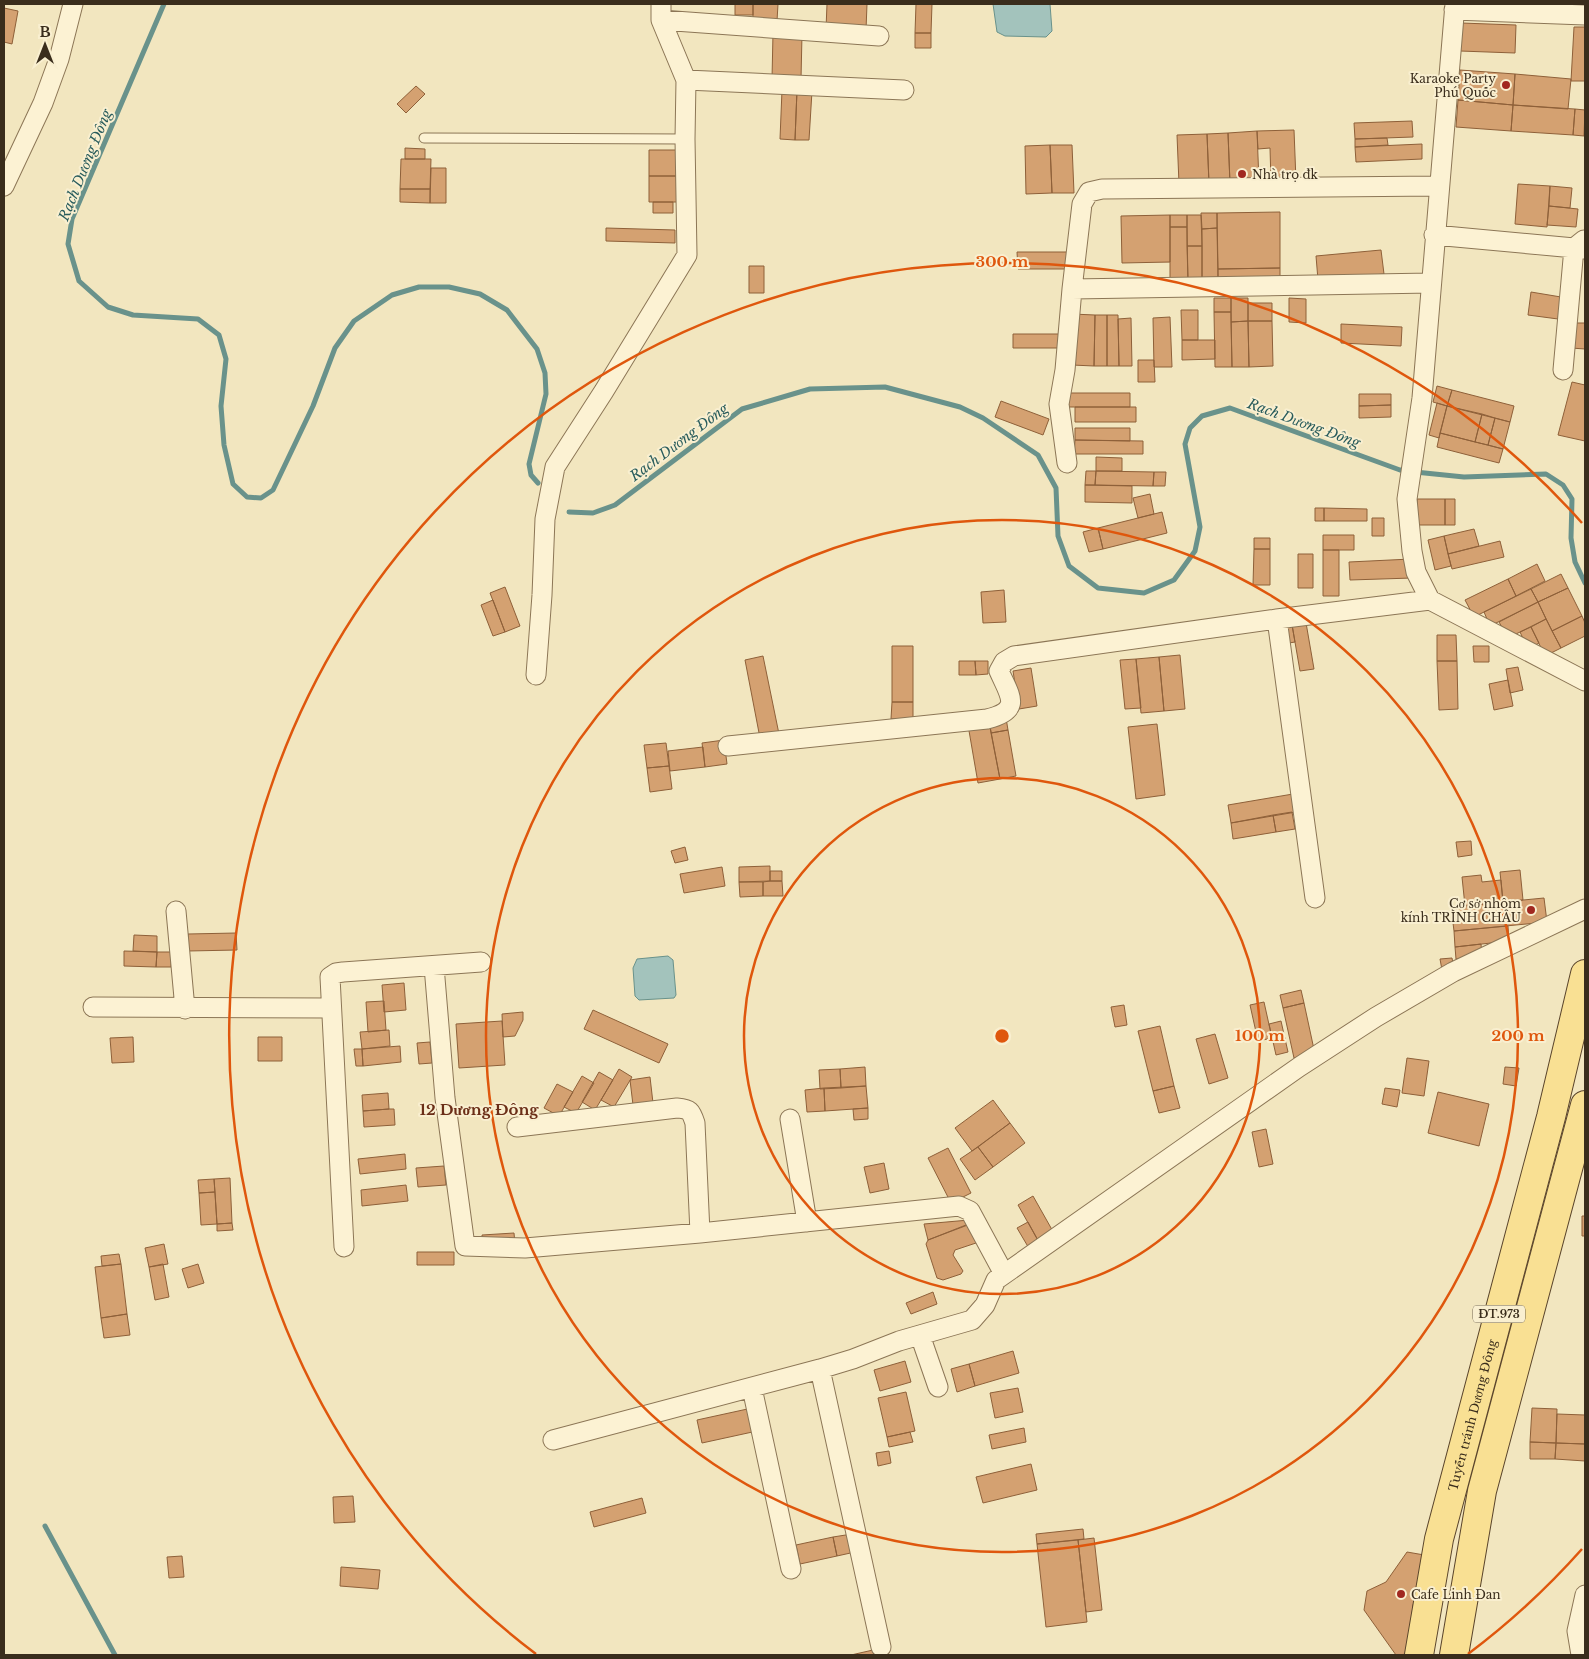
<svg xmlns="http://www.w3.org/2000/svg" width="1589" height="1659" viewBox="0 0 1589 1659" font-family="'Libre Baskerville',serif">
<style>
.water{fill:#a3c3bc;stroke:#69928b}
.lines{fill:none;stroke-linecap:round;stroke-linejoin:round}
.stream{stroke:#69928b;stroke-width:5}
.building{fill:#d4a171;stroke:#8e6039}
.lane-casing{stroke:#8c7656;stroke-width:11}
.street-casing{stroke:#8c7656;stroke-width:21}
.primary-casing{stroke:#5a442b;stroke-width:30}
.lane{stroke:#fcf2d3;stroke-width:9}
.street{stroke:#fcf2d3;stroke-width:19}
.primary{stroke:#f9e093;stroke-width:28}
.ring{fill:none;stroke:#df570d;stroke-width:2.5}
.poi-dot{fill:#a12820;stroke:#f9efd0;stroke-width:2}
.labels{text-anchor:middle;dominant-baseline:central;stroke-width:4;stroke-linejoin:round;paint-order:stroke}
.shield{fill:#f9efd0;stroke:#736752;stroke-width:1}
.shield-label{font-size:11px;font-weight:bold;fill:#3a2d1c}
.poi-label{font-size:12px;fill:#3a2d1c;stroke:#f9efd0;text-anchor:end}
.street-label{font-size:12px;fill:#3a2d1c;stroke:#f9efd0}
.water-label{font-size:14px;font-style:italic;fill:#295c5c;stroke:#f9efd0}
.quarter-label{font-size:15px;font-weight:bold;fill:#6b2e17;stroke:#f9efd0}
.centre{fill:#df570d;stroke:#f9efd0;stroke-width:2.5}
.ring-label{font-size:15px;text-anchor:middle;font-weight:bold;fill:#df570d;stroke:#f9efd0;stroke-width:4;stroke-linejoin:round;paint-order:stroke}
</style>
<rect width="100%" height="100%" fill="#f2e6bf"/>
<path class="water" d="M993,4H1050L1052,31L1046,37L1005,36L997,32Z
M668,956L673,960L676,995L674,998L639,1000L635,996L633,968L637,959Z"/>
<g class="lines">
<path class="stream" d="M164,4L72,219L68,244L79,281L108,307L133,315L198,319L219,335L226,359L221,406L224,445L233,484L247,497L261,498L273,490L313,406L335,348L354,321L392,295L419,287H449L480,294L507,310L537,349L545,373L546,394L529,464L531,475L538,483
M1415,472L1464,477L1546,474L1563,485L1572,499L1571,538L1575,562L1585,583
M569,512L593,513L615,505L742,409L810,389L885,387L960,407L983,418L1038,455L1056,488L1058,536L1069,566L1098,588L1144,593L1174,580L1195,551L1200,527L1185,444L1190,428L1202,416L1230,408L1400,470L1407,471
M45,1526L115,1655"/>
</g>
<path class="building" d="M735,4H753V15H735Z
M753,4H778L777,21H753Z
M827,4H867L866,30L826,29Z
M916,4H932L931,33H915Z
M4,8L18,11L12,44L4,42Z
M1461,23L1516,25L1515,53L1460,51Z
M1574,27H1585V81H1571Z
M773,33L802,34L801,79H772Z
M915,33H931V48H915Z
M1460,70L1515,74L1513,105L1458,100Z
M1515,74L1571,79L1568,109L1513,105Z
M416,86L425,94L406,113L397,104Z
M782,90H797L795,140L780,139Z
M797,90L812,91L809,140H795Z
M1458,100L1513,105L1511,131L1456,127Z
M1513,105L1575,109L1573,135L1511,131Z
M1575,109L1585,110L1584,136L1573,135Z
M1412,121L1413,137L1355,139L1354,123Z
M1294,130L1296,181L1271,182L1270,148L1258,149L1257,131Z
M1257,131L1259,182L1230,184L1228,133Z
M1228,133L1230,184L1209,185L1207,134Z
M1207,134L1209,183L1179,184L1177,135Z
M1387,138L1388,145L1355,147V139Z
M1422,144V159L1356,162L1355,147Z
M1050,145H1072L1074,193H1052Z
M1050,145L1052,193L1026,194L1025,146Z
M405,148L425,149V159H405Z
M649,150H677V176H649Z
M401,159H431L430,189H400Z
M431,168H446V203H430Z
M649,176H677V202H649Z
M1518,184L1550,186L1547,227L1515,224Z
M1550,186L1572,188L1570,208L1549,206Z
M400,189H430V203L400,202Z
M653,202H673V213H653Z
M1549,206L1578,209L1576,227L1547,225Z
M1280,212V268L1218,269L1217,213Z
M1201,213H1217V228L1202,229Z
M1170,215H1187V227H1170Z
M1170,215V262L1122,263L1121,216Z
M1187,215H1201L1202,246H1187Z
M1170,227H1187L1188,284H1170Z
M606,228L675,230V243L606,241Z
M1217,228L1218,279L1202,280V229Z
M1187,246H1202V280H1188Z
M1381,250L1384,274L1318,280L1316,256Z
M1017,252H1070V269H1018Z
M749,266H764V293H749Z
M1280,268V282L1218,283V269Z
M1531,292L1561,297L1558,319L1528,315Z
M1214,298H1231V312H1214Z
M1231,298H1248V321L1231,322Z
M1289,298L1306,299V323L1289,322Z
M1248,303H1272V321H1248Z
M1181,310H1198V340H1182Z
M1214,312H1231L1232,367H1215Z
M1072,314L1095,315L1094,366L1072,365Z
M1095,315H1107V366H1094Z
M1107,315H1118L1119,366H1107Z
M1170,317L1172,367H1154L1153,318Z
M1131,318L1132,366H1119L1118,319Z
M1248,321H1272L1273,366L1249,367Z
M1248,321L1249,367H1232L1231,322Z
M1571,323H1585V349L1571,348Z
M1341,324L1402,327L1401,346L1341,343Z
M1013,334H1061V348H1013Z
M1182,340H1215V359L1182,360Z
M1138,360H1154L1155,382H1138Z
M1572,382L1585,385V441L1558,435Z
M1437,386L1452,390L1447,406L1433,402Z
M1452,390L1514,406L1510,422L1447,406Z
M1066,393H1130V407H1066Z
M1359,394H1391V405L1359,406Z
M1001,401L1049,419L1043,435L995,417Z
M1437,403L1447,406L1439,438L1429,435Z
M1391,405V417L1359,418V406Z
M1447,406L1482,414L1475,442L1440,433Z
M1075,407H1136V422H1075Z
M1482,414L1495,418L1488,445L1475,442Z
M1495,418L1510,422L1503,449L1488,445Z
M1075,428H1130V441L1075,440Z
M1440,433L1503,449L1499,463L1437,447Z
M1075,440L1143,441V454H1074Z
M1096,457L1122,458V471H1096Z
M1086,471H1096L1095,485H1085Z
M1096,471L1154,472L1153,486L1095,485Z
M1154,472H1166L1165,486H1153Z
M1085,485L1132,486V503L1085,502Z
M1150,494L1154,514L1138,518L1133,498Z
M1417,499H1445V525H1417Z
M1445,499H1455V525H1445Z
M1315,508H1324V521H1315Z
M1324,508L1367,509V521H1324Z
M1162,512L1167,533L1103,549L1098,528Z
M1372,518H1384V536H1372Z
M1098,528L1103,549L1089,552L1083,532Z
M1474,529L1479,546L1448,554L1444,536Z
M1323,535H1354V550H1323Z
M1444,536L1451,566L1435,570L1428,540Z
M1254,538H1270V549H1254Z
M1500,541L1504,557L1452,569L1448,554Z
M1254,549H1270V585H1253Z
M1323,550H1339V596H1323Z
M1298,554H1313V588H1298Z
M1411,559L1412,578L1350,580L1349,562Z
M1537,564L1545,581L1516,596L1508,579Z
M1561,574L1568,588L1538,602L1531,589Z
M1508,579L1516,596L1474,617L1465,600Z
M505,587L520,626L505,632L490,593Z
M1568,588L1582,616L1552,631L1538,602Z
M1531,589L1538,602L1490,626L1484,612Z
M1004,590L1006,622L983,623L981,592Z
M493,600L505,632L493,636L481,605Z
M1538,602L1546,619L1508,638L1499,622Z
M1582,616L1585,623V636L1561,648L1552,631Z
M1305,617L1314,669L1300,671L1291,619Z
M1291,619L1295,642L1283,644L1280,621Z
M1546,619L1561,648L1545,656L1531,627Z
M1531,627L1539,643L1528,649L1520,632Z
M1437,635H1456L1457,661H1437Z
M892,646H913V702H892Z
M1473,646H1489V662H1474Z
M1180,655L1185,709L1164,711L1159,657Z
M763,656L779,734L760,738L745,660Z
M1159,657L1164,711L1141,713L1136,659Z
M1136,659L1141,708L1125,709L1120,660Z
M959,661H975L976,675H959Z
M975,661H988V674L976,675Z
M1437,661H1457L1458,709L1439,710Z
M1518,667L1523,690L1510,693L1506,669Z
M1031,668L1037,706L1019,709L1013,671Z
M1508,680L1513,706L1494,710L1489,684Z
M892,702H913V719H891Z
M1006,718L1008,730L991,733L989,721Z
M989,721L1000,779L978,783L968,725Z
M1157,724L1165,795L1136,799L1128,727Z
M1008,730L1016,776L1000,779L991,733Z
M724,740L727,764L705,767L702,743Z
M666,743L669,766L647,768L644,745Z
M703,747L705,767L670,771L668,751Z
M669,766L672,789L650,792L647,768Z
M1293,794L1296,812L1231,823L1228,805Z
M1292,812L1295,829L1276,832L1273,815Z
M1273,815L1276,832L1233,839L1231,823Z
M1471,841L1472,855L1458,857L1456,842Z
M685,847L688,860L675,863L671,851Z
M770,866V881L739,882V867Z
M722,867L725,886L684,893L680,874Z
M1520,870L1523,900L1503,902L1500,872Z
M770,871H782V881H770Z
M1481,875L1482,882L1501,880L1503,902L1465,906L1462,877Z
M770,881H782L783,896H763V882Z
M739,882H763V896L740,897Z
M1544,898L1547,922L1454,931L1451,907Z
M1508,926L1509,941L1455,947L1454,931Z
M236,933L237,950L188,951V934Z
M134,935L157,936V952L133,951Z
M1481,944L1482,957L1456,959L1455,947Z
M124,951L157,952L156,967L124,966Z
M157,952H172L171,967H156Z
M1452,958L1454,969L1442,970L1440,959Z
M404,983L406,1010L384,1012L382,985Z
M1301,990L1304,1003L1283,1008L1280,995Z
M384,1001L386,1030L368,1032L366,1002Z
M1264,1002L1272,1038L1258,1041L1250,1005Z
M1304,1003L1315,1054L1294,1058L1283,1008Z
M1124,1005L1127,1025L1115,1027L1111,1007Z
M593,1010L668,1044L659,1063L584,1029Z
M523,1012V1020L515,1036L503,1037L502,1014Z
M502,1021L505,1065L459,1068L456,1024Z
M1281,1021L1288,1052L1276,1055L1269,1024Z
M1160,1026L1174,1086L1153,1091L1138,1031Z
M389,1030L390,1046L362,1049L360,1032Z
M1215,1034L1228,1078L1209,1084L1196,1039Z
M133,1037L134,1062L112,1063L110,1038Z
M258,1037H282V1061H258Z
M430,1042L432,1063L419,1064L417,1043Z
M400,1046L401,1062L363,1066L362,1049Z
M354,1049H362L363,1066H356Z
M1407,1058L1429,1061L1424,1096L1402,1093Z
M865,1067L866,1086L841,1088L840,1069Z
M1505,1067L1519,1068L1516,1086L1503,1084Z
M619,1069L632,1077L614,1107L601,1100Z
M840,1069L841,1088L820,1089L819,1070Z
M599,1072L613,1080L595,1110L582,1102Z
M582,1076L594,1083L576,1113L564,1107Z
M650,1077L653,1103L633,1105L630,1080Z
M557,1084L573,1092L559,1116L544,1108Z
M866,1086L868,1108L825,1111L824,1088Z
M1174,1086L1180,1108L1159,1113L1153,1091Z
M824,1088L825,1111L807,1112L805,1090Z
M1385,1088L1400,1090L1397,1107L1382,1104Z
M1438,1092L1489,1104L1479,1146L1428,1133Z
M388,1093L389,1109L363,1111L362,1095Z
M993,1100L1010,1123L972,1151L955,1128Z
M868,1108V1119L854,1120L853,1109Z
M389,1109H394L395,1125L364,1127L363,1111Z
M1010,1123L1025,1143L993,1167L978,1147Z
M1266,1129L1273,1164L1259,1167L1252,1132Z
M978,1147L993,1167L975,1180L960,1159Z
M948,1148L971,1193L951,1203L928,1158Z
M405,1154L406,1169L360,1174L358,1159Z
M884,1163L889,1189L870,1193L864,1167Z
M444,1166L446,1185L418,1187L416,1168Z
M230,1178L232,1223L217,1224L214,1179Z
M214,1179L215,1192L199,1193L198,1180Z
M406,1185L408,1201L362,1206L361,1190Z
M215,1192L217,1224L201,1225L199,1193Z
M1033,1196L1055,1235L1040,1244L1018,1205Z
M1582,1216H1585V1236H1582Z
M969,1220L971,1223L928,1240L924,1224Z
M1028,1222L1040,1244L1030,1250L1017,1228Z
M232,1223L233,1230L217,1231V1224Z
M973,1223L982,1241L955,1250L953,1255L963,1271L961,1274L943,1280L937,1278L926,1244L928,1240Z
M514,1233L515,1244L483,1246L482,1235Z
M164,1244L168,1264L149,1267L145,1248Z
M417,1252H454V1265H417Z
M119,1254L121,1264L102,1266L101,1256Z
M121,1264L127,1314L101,1318L95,1267Z
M163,1264L169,1297L155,1300L149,1267Z
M198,1264L204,1283L188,1288L182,1269Z
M933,1292L937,1304L911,1314L906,1303Z
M127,1314L130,1335L104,1338L101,1318Z
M1013,1351L1019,1373L975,1386L969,1364Z
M905,1361L911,1382L880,1391L874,1370Z
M969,1364L975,1386L957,1392L951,1369Z
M1018,1388L1023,1412L995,1418L990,1393Z
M906,1392L915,1431L887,1437L878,1398Z
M752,1408L757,1431L702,1443L697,1420Z
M1532,1408L1557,1409L1556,1443L1530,1442Z
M1557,1414L1585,1415V1444L1556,1443Z
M1024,1428L1026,1442L992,1449L989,1435Z
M910,1432L913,1442L889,1447L887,1437Z
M1530,1442L1556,1443L1555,1459H1530Z
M1556,1443L1585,1444V1461L1555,1459Z
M889,1451L891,1463L878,1466L876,1453Z
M1031,1464L1037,1490L983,1503L976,1477Z
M353,1496L355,1522L334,1523L333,1497Z
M642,1498L646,1513L594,1527L590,1512Z
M1083,1529L1084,1539L1037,1544L1036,1534Z
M852,1534L855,1552L837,1556L833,1537Z
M833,1537L837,1556L800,1564L796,1545Z
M1094,1538L1102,1610L1086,1612L1078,1540Z
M1078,1540L1087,1622L1046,1627L1037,1544Z
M1407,1552L1430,1556L1413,1605L1408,1654L1396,1655L1364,1610L1367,1591L1386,1582Z
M182,1556L184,1577L169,1578L167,1557Z
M341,1567L380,1570L378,1589L340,1586Z
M873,1650L874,1655H851Z"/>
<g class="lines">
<g class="lane-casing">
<path id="lane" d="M424,138L685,139"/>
</g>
<g class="street-casing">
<path id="street" d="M1455,4L1422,398L1407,499L1412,551L1416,572L1430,600L1585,681
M1454,10L1585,15
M661,20L879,36
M686,80L904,90
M4,186L43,103L59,59L73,4
M1434,235L1585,249
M1072,289L1431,283
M1563,370L1574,248L1584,240
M1067,463L1059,404L1065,370L1072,289L1082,204L1089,192L1102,189L1438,186
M1277,619L1315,898
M536,675L542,595L545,519L555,467L604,391L687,255L685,139L686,80L661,20V4
M728,746L987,719C1023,710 1010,696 999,671L1004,662L1014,656L1277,619L1430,600
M176,911L185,1009
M434,966L445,1098L465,1246L525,1248L700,1233L959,1206L970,1211L1004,1274
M93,1007L331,1008
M790,1119L807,1222
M517,1127L677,1108C690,1109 691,1111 695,1123L700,1233
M344,1247L330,977L336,973L343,972L481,962
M920,1335L938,1387
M820,1369L881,1647
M752,1388L791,1569
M553,1440L820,1369L853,1359L899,1341L972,1320L985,1305L996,1280L1299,1067L1376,1017L1453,972L1585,909
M1581,1655L1577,1631L1585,1595"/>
</g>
<g class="primary-casing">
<g id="primary">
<path id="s1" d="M1419,1655L1439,1539L1551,1117L1585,974"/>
<path d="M1454,1655L1482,1491L1585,1105"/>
</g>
</g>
<use href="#lane" class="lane"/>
<use href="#street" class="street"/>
<use href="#primary" class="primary"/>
</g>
<g class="ring">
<circle cx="1002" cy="1036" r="258"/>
<circle cx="1002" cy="1036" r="516"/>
<path d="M1582 1549A774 774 0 0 1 1468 1654M536 1654A774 774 0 1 1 1582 523"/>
</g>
<g class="poi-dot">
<circle cx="1506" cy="85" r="5"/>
<circle cx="1242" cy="174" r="5"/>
<circle cx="1531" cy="910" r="5"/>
<circle cx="1401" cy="1594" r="5"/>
</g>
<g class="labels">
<rect class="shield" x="1473" y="1305.5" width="52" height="17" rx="4"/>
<g class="shield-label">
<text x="1499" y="1314">ĐT.973</text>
</g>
<g class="poi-label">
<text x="1496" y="78">Karaoke Party<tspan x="1496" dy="14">Phú Quốc</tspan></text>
<text x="1252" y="174" text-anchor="start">Nhà trọ đk</text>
<text x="1521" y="903">Cơ sở nhôm<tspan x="1521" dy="14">kính TRÌNH CHÂU</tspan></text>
<text x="1411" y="1594" text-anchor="start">Cafe Linh Đan</text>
</g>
<g class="street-label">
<text stroke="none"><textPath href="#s1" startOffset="246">Tuyến tránh Dương Đông</textPath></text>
</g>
<g class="water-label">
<text transform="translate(85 165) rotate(-68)">Rạch Dương Đông</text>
<text transform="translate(1304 423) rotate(20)">Rạch Dương Đông</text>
<text transform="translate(679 442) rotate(-37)">Rạch Dương Đông</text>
</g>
<g class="quarter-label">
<text x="479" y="1109">12 Dương Đông</text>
</g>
</g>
<circle cx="1002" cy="1036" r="8" class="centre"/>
<g class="ring-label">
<text x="1002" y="267">300 m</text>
<text x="1260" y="1041">100 m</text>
<text x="1518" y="1041">200 m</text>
</g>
<rect width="1589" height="1659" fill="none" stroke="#3a2d1c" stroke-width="10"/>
<g transform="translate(45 45)" stroke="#f9efd0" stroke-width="4" paint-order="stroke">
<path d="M0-4L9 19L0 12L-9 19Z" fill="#3a2d1c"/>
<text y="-8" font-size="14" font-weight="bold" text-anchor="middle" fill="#3a2d1c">B</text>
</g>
</svg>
